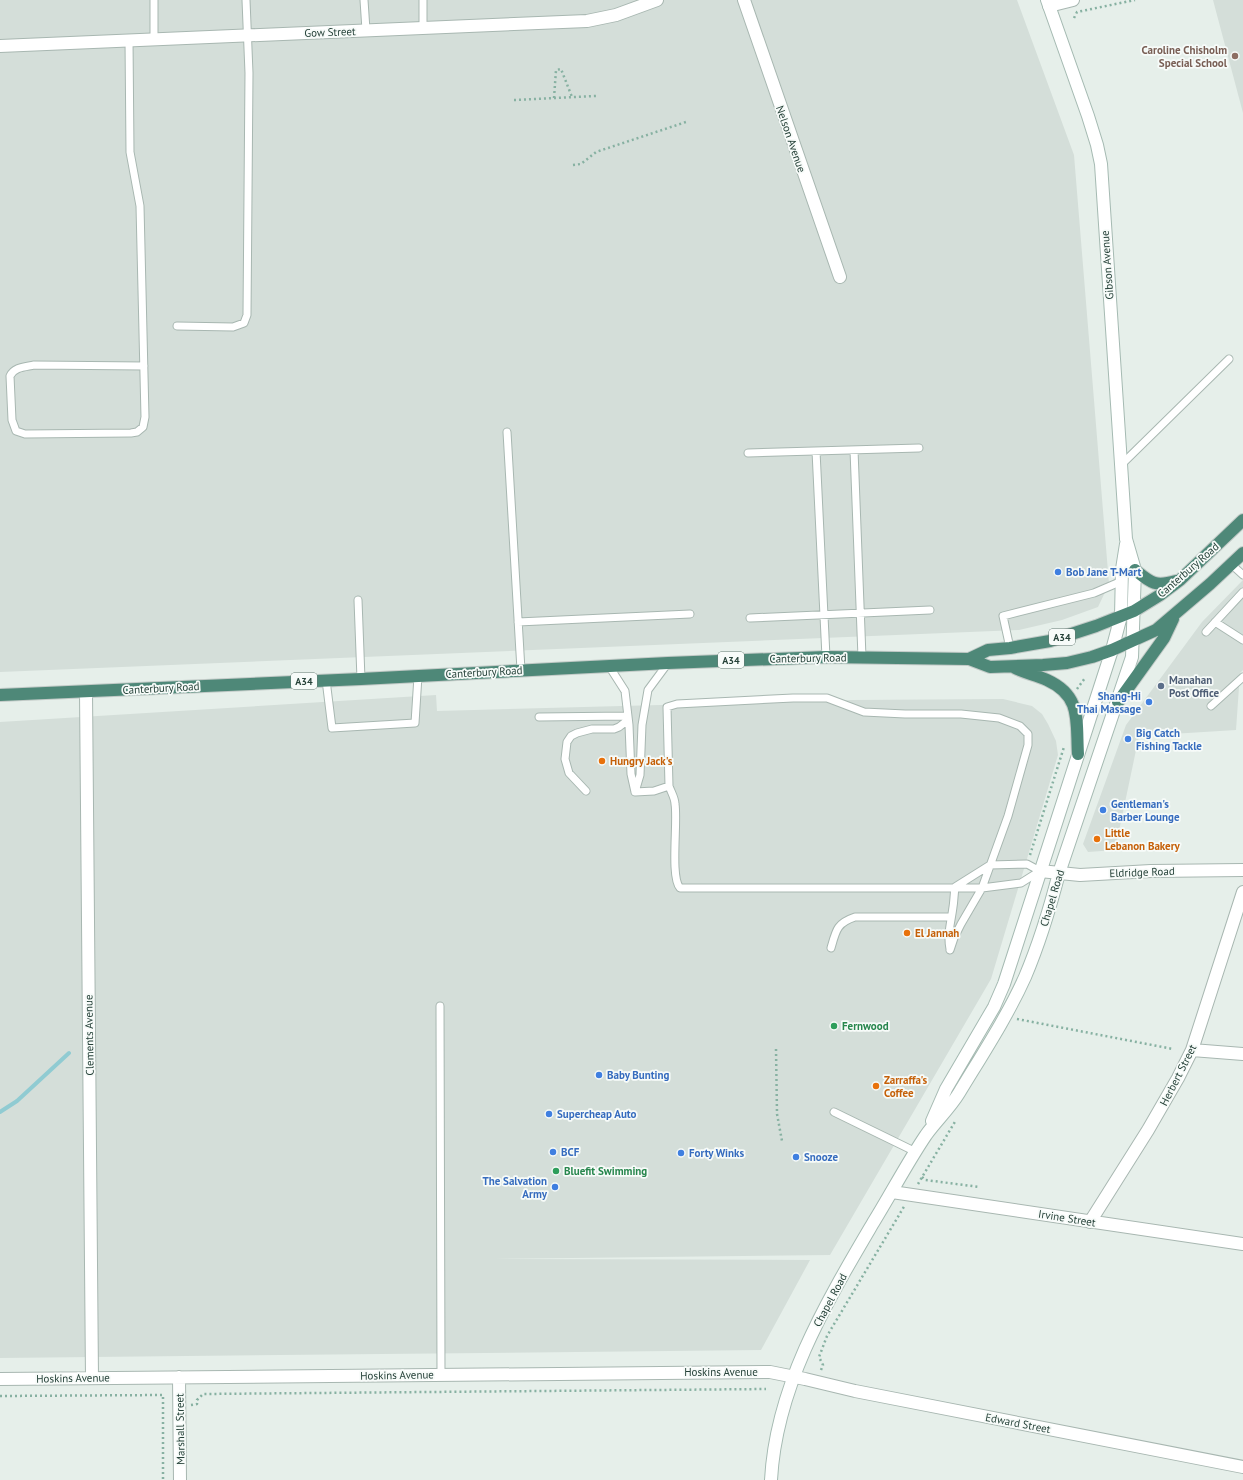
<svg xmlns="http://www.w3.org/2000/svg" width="1243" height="1480" viewBox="0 0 1243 1480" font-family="'PT Sans',sans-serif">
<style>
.built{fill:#d4ded9}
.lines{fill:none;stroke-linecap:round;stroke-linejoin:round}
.stream{stroke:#90cbd2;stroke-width:4}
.service-casing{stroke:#a8b7b1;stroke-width:9}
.minor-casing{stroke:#a8b7b1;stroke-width:14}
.tertiary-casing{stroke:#a8b7b1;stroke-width:14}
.secondary-casing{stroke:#a5bab2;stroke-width:14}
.trunk-casing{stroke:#c2cac7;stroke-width:14}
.path{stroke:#87b1a2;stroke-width:2.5;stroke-dasharray:2 3;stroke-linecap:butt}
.service{stroke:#fff;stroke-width:7}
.minor{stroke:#fff;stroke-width:12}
.tertiary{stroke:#fff;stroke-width:12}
.secondary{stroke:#fff;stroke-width:12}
.trunk{stroke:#4e8878;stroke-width:12}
.education-dot{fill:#8d6e63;stroke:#f7fbf9;stroke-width:1.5}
.shop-dot{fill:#3f7fe0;stroke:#f7fbf9;stroke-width:1.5}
.service-dot{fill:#5c6f8a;stroke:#f7fbf9;stroke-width:1.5}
.food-dot{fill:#e8710a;stroke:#f7fbf9;stroke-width:1.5}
.leisure-dot{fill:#2e9e5b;stroke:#f7fbf9;stroke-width:1.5}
.labels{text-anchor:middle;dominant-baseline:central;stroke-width:3.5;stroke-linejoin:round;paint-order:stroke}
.shield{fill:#f7fbf9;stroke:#647972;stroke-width:1}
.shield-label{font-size:10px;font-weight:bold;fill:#254138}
.street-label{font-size:11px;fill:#254138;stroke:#f7fbf9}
.education-label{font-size:11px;font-weight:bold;fill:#785e54;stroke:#f7fbf9;text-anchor:end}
.shop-label{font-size:11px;font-weight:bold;fill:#366cbe;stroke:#f7fbf9;text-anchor:start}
.service-label{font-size:11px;font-weight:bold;fill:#4e5e75;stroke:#f7fbf9;text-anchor:start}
.food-label{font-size:11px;font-weight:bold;fill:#c56008;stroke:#f7fbf9;text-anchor:start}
.leisure-label{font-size:11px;font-weight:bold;fill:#27864d;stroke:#f7fbf9;text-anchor:start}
</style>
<rect width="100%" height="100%" fill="#e6efea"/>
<path class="built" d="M0,0H1017L1074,155L1109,584L1098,607L1062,620L1019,630L0,672Z
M1213,0H1243V113Z
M1243,580V670L1240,673L1236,730L1139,736L1115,850L1088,852L1083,844L1126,725L1202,622Z
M436,695L437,711L852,700L1003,699L1032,706L1042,714L1048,724L1056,741L1058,755L991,979L830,1255L495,1259L810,1260L761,1350L0,1358V722Z"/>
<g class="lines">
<path class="stream" d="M0,1112L17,1101L69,1053"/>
<g class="service-casing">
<path id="service" d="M364,0L366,30
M423,0V28
M129,40L130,152L140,206L145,417L143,427L137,432L131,433L25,434L16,431L12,420L10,376C14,367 25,367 34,365L144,366
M154,40V0
M177,326L233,327L244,323L247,315L249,73L246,0
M507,432L521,670
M854,450L862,657
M816,451L826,657
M748,453L919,448
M1121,465L1229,359
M1232,565L1243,575
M358,600L361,679
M750,618L930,610
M518,622L690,614
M1215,622L1243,640
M1206,632L1243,592
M1010,648L1003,616L1094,593L1122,581
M609,666L625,691L629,725L631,774L635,792
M326,680L332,728L415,723L418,676
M1211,706L1243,677
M539,717L627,716
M669,786C671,792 675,798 675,804C678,822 670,877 680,888H982L1021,883L1040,871
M586,791L569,773L565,759L567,742L571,736L577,733L592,729H614L619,727L628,720
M635,792L654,791L669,786L667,707L677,704L793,698H827L864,712L905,714H961L999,718L1020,726L1028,734V745L1008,816L982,888L961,924L954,938L950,950
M635,792L640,775L642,725L648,690L668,663
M955,887L990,865L1027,864L1040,871
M831,948C836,930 837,923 855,917H951
M950,949C947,933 951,923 953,907C954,901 954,894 955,888
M440,1006L441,1374
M834,1112L916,1152"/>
</g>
<g class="minor-casing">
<path id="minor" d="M744,0L840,277
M1049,6L1073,0
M0,46L587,21L616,15L657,0
M86,692L92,1378
M1192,1050L1243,1054
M892,1192L1243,1244
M1090,1222L1148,1130L1178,1078L1192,1050L1243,892
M179,1377L180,1480
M0,1379L770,1372L805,1379L855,1391L1243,1467"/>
</g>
<g class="tertiary-casing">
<path id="tertiary" d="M1040,871L1080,875L1151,871L1243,870"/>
</g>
<g class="secondary-casing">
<path id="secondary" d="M932,1121L946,1089L994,1007L1004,984L1112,650L1121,616L1122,569L1126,544
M771,1480C776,1386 826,1303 873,1223C891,1194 907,1163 926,1135C936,1121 950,1108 959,1093C982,1055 1007,1017 1025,977C1039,944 1050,908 1059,873L1132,657L1135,570L1126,539L1101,164L1097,145L1088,116L1047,0"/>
</g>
<g class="trunk-casing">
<path id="trunk" d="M1135,570C1151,583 1155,587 1176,581
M969,659L988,650L1010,648L1050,641L1096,626L1134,611L1160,595L1180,580L1243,520
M1015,668C1025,673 1036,675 1047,680C1082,696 1076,721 1078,754
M0,695L361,679L668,663L826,657L969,659L990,667L1043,665L1067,663L1092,657L1112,650L1156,630L1210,584L1243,553
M1118,702L1164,638L1173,619"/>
</g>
<path class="path" d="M1074,18L1077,12L1135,0
M554,98L556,70L561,69L572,97
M514,100L596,96
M573,165L581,164L596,152L686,122
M1077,689L1085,678
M1030,855L1064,747
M1017,1019L1173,1049
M776,1049L777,1114L782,1141
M922,1177L925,1180L980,1187
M918,1184L956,1120
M821,1370L823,1365L819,1357L827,1336L905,1205
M0,1396L163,1395V1480
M191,1405L197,1404V1400L203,1394L766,1389"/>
<use href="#service" class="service"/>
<use href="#minor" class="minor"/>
<use href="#tertiary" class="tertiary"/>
<use href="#secondary" class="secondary"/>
<use href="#trunk" class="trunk"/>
</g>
<circle class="education-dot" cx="1235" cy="56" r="4"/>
<g class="shop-dot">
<circle cx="1058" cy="572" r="4"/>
<circle cx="1149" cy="702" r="4"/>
<circle cx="1128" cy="739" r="4"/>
<circle cx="1103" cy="810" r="4"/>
<circle cx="599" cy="1075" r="4"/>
<circle cx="549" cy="1114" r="4"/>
<circle cx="553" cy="1152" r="4"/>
<circle cx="681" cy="1153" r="4"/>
<circle cx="796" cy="1157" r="4"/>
<circle cx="555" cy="1187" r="4"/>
</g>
<circle class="service-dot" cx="1161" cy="686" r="4"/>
<g class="food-dot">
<circle cx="602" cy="761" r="4"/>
<circle cx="1097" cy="839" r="4"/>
<circle cx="907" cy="933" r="4"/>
<circle cx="876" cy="1086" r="4"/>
</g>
<g class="leisure-dot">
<circle cx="834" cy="1026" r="4"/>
<circle cx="556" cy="1171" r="4"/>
</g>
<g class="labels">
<g class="shield">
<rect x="1049" y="629" width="26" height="16" rx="3"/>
<rect x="718" y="652" width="26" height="16" rx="3"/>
<rect x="291" y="673" width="26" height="16" rx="3"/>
</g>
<g class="shield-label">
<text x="1062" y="637">A34</text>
<text x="731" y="660">A34</text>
<text x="304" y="681">A34</text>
</g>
<g class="street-label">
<text transform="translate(330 32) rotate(-2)">Gow Street</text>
<text transform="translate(791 139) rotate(71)">Nelson Avenue</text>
<text transform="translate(1107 265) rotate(-94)">Gibson Avenue</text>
<text transform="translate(1188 570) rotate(-41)">Canterbury Road</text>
<text transform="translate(808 658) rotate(-1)">Canterbury Road</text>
<text transform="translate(484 672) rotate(-3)">Canterbury Road</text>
<text transform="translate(161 688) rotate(-3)">Canterbury Road</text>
<text transform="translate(1142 872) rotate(-2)">Eldridge Road</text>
<text transform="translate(1052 898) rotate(-73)">Chapel Road</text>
<text transform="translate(89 1035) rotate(-91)">Clements Avenue</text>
<text transform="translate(1178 1075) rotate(-63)">Herbert Street</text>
<text transform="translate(1067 1218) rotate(9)">Irvine Street</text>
<text transform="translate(830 1300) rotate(-62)">Chapel Road</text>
<text x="721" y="1372">Hoskins Avenue</text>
<text transform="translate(397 1375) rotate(-1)">Hoskins Avenue</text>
<text transform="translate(73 1378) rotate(-1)">Hoskins Avenue</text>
<text transform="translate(1018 1423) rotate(11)">Edward Street</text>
<text transform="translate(180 1429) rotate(-91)">Marshall Street</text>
</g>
<g class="education-label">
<text x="1227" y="50">Caroline Chisholm<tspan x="1227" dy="13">Special School</tspan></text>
</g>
<g class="shop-label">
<text x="1066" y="572">Bob Jane T-Mart</text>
<text x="1141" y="696" text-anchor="end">Shang-Hi<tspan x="1141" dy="13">Thai Massage</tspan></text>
<text x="1136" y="733">Big Catch<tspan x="1136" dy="13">Fishing Tackle</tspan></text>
<text x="1111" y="804">Gentleman's<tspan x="1111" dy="13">Barber Lounge</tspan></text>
<text x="607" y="1075">Baby Bunting</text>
<text x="557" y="1114">Supercheap Auto</text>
<text x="561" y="1152">BCF</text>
<text x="689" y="1153">Forty Winks</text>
<text x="804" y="1157">Snooze</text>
<text x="547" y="1181" text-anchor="end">The Salvation<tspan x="547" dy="13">Army</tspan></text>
</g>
<g class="service-label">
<text x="1169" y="680">Manahan<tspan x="1169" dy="13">Post Office</tspan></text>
</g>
<g class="food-label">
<text x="610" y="761">Hungry Jack's</text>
<text x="1105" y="833">Little<tspan x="1105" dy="13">Lebanon Bakery</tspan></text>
<text x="915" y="933">El Jannah</text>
<text x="884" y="1080">Zarraffa's<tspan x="884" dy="13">Coffee</tspan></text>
</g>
<g class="leisure-label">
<text x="842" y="1026">Fernwood</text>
<text x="564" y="1171">Bluefit Swimming</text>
</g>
</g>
</svg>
